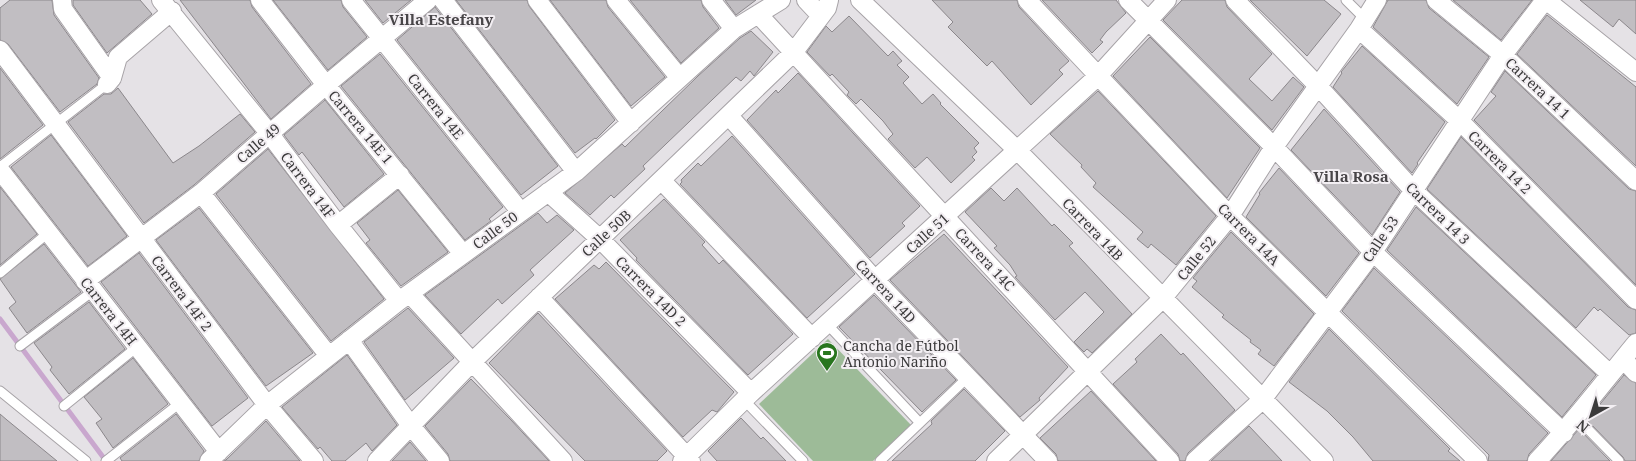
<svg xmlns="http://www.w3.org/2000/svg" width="1636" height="461" viewBox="0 0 1636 461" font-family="'Noto Serif',serif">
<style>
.park{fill:#9dbb98}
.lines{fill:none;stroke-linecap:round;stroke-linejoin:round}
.stream{stroke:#c9a7ce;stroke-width:5}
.building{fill:#c1bec2;stroke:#8b878b}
.lane-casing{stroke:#a7a3a7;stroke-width:11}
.street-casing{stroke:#a7a3a7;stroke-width:20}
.lane{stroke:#fff;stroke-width:9}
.street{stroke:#fff;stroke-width:18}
.labels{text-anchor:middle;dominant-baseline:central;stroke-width:4;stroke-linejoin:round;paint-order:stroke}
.street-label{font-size:14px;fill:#3b3a3b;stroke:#f3eff3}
.poi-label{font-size:14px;fill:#3b3a3b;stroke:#f3eff3;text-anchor:start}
.neighbourhood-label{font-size:15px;font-weight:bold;fill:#484548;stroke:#f3eff3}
</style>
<rect width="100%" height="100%" fill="#e5e2e6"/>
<path class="park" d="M828,339L911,425L873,461H813L759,404Z"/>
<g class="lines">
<path class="stream" d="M0,319L106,461"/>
</g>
<path class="building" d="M10,0H52L54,15L99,78L97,84L60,112L8,44L0,40V8Z
M73,0H140L152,14L107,53L73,5Z
M180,0H250L252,7L311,84L271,119Z
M273,0H341L343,7L367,37L328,70Z
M365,0H411L383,23Z
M456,0H527L529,6L615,120L596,139L595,138L575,153Z
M550,0H606L608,7L665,77L631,106Z
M630,0H701L703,7L719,28L681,63Z
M725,0H756L736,15Z
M932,0H1017L1019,7L1069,61L1059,70L1063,74L1031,105L992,61L987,66L948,27L953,22Z
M1042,0H1116L1126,13L1106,32L1100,40L1103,42L1092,53Z
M1182,0H1225L1227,7L1272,54L1249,79L1272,101L1293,77L1304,87L1272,130L1163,20Z
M1250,0H1324L1341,14L1307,56Z
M1388,0H1426L1429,8L1489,57L1457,104L1373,27Z
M1453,0H1532L1501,40Z
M1580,0H1636V34L1619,19L1613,27Z
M435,7L558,166L521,195L397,40Z
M1547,15L1636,87V166L1517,54Z
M849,16L888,56L893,51L902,61L897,65L909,77L903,83L922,104L933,94L941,103L940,104L979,143L974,148L977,152L972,157L975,160L951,183L927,157L915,168L888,139L893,134L883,121L861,99L856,104L847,95L849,92L832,74L830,76L807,52L826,26L832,32Z
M751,31L773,52L754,76L750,71L741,81L736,77L643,166L645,169L614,198L611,195L590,215L565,193L622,144L625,147L698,76L740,38Z
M1150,37L1260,148L1227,198L1113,76Z
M1362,46L1445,122L1417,163L1418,164L1412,173L1333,87L1342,73L1341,72Z
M380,54L503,207L489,219L491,221L465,240L341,86Z
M0,68L43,125L0,159Z
M1505,71L1629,189L1636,191V285L1474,120L1496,96L1491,92Z
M798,73L920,206L902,223L905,226L870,258L747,120L776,90L778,93Z
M118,88L173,163L199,146L240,114L255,132L194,185L144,223L68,122L104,94H111Z
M1098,91L1216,216L1176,265L1151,244L1148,248L1137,239L1143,232L1093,187L1096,183L1081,167L1082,165L1050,134Z
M325,100L384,174L344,207L302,152L299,155L284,135Z
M1324,109L1400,192L1372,235L1291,150Z
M51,135L127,236L88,266L11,167Z
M732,136L855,274L807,318L680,184L682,182L681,180L698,163L701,166Z
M1461,137L1628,307L1636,310V333L1629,335L1600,309L1598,311L1594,307L1576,328L1427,189Z
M268,149L384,299L331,341L216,194Z
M1279,168L1359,253L1326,296L1246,217L1260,194L1259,193Z
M0,187L37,234L0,265Z
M991,188L1004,201L1017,188L1052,226L1054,224L1073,243L1069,246L1132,314L1092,353L1087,349L1084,352L1074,342L1104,312L1085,292L1055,320L1015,277L1017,276L1010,265L994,248L997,246L965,212Z
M398,190L448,252L401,286L366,243L370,240L357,223Z
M664,199L705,242L702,245L719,264L723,260L793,334L748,375L636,260L637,258L620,240Z
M1416,207L1596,375L1562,417L1387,250Z
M199,208L313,353L266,386L156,240Z
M538,213L547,223L557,215L574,230L530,270L534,275L502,304L498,299L461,334L425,295Z
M1231,232L1314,314L1274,366L1258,354L1261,350L1250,342L1251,340L1222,317L1224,315L1192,287L1197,281L1193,278Z
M944,234L1068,367L1039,398L1040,400L1020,417L890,280Z
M44,244L81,292L27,333L9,308L16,302L0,279Z
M139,253L248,398L212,426L101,282Z
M606,262L734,392L717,412L712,410L683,437L555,299L594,265L599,269Z
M1374,268L1548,433L1529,454L1527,461H1488L1489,455L1342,311Z
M874,295L956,380L922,412L839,327Z
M89,302L125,349L69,394L50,370L52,367L34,343Z
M408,308L454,358L405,400L364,342Z
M538,313L667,451L657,461H585L489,363Z
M1329,329L1450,449L1448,451L1460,461H1373L1353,437L1327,411L1289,382Z
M1161,334L1181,355L1183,353L1235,410L1188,453L1185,461H1180L1178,454L1113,384L1137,362L1135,359Z
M347,355L397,425L372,451L366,443L345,461H332L320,447L318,449L282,407Z
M133,358L168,404L113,448L96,423L102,419L84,397Z
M1624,375L1636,383V461H1625L1623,457L1587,420Z
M471,379L511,420L549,461H450L448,454L425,426Z
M964,389L1005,431L975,461H892L932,424L931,421Z
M1091,391L1156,461H1058L1056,454L1040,438Z
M0,414L7,420L57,461H0Z
M176,414L204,451L199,461H122L120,458Z
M741,418L761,439L763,437L786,461H717L708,451Z
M266,421L300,461H224L226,460Z
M1249,426L1282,461H1211Z
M1579,429L1610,461H1551Z
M410,442L426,461H392Z"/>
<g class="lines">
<g class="lane-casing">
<path id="lane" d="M1346,0L1365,19
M0,167L107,84
M0,273L48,233
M827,324L920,423
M20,346L93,291
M0,391L86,461
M744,400L803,461
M64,406L137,347
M1575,416L1619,461
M106,461L180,403
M880,461L968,377"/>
</g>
<g class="street-casing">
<path id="street" d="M62,0L63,9L112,78L107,84
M161,0L269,133L338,225L399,301
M260,0L326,85L463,254
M351,0L520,211
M443,0L576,172
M537,0L631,123
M616,0L679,77
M711,0L734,29
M806,0L821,16
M860,0L1017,150L1324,461
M1027,0L1230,216L1478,461
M1128,0L1274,147L1373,252L1564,433
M1235,0L1318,86L1413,190L1610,374
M1436,0L1503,55L1636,181
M1546,0L1636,72
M758,14L1170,461
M1359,29L1460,121L1636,300
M0,50L267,405L314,461
M112,78L118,57L172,11
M729,116L875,280L1048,461
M0,170L219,452
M662,181L812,338
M548,192L600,239L751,393
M201,193L329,356
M338,225L400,175
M85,281L201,193L326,85L428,0
M410,294L563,461
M539,297L691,461
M349,340L411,426L440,461
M1623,359L1636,373
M209,461L267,405L399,301L576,172L734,29L781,0
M377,461L472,362L793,53L827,8L829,0
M682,461L751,393L1097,77L1167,0
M996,461L1162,299L1230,216L1274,147L1359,29L1377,0
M1195,461L1262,400L1373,252L1503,55L1545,0
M1537,461C1572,424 1603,383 1636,343"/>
</g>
<use href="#lane" class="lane"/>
<use href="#street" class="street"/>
</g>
<defs>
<g id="stadium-pin" transform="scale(1.125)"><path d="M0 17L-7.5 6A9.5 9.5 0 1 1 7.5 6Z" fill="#28761e" stroke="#f3eff3"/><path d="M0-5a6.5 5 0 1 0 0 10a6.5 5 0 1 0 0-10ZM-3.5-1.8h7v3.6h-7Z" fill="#fff"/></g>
</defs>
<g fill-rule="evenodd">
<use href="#stadium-pin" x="827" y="353"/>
</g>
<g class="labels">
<g class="street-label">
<text transform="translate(1538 88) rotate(43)">Carrera 14 1</text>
<text transform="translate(436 106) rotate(51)">Carrera 14E</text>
<text transform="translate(361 127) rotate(50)">Carrera 14E 1</text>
<text transform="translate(258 143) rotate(-41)">Calle 49</text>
<text transform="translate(1500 162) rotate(45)">Carrera 14 2</text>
<text transform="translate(308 185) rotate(53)">Carrera 14F</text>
<text transform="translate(1438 213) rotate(44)">Carrera 14 3</text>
<text transform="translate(1093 229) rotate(46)">Carrera 14B</text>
<text transform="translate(495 230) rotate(-37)">Calle 50</text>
<text transform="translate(606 233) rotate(-43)">Calle 50B</text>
<text transform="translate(927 233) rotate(-42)">Calle 51</text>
<text transform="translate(1249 234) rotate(45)">Carrera 14A</text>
<text transform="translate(1380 239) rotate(-56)">Calle 53</text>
<text transform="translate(1196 258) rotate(-51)">Calle 52</text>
<text transform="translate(985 259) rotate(47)">Carrera 14C</text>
<text transform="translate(651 291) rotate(45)">Carrera 14D 2</text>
<text transform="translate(886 291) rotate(47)">Carrera 14D</text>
<text transform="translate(182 293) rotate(53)">Carrera 14F 2</text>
<text transform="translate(109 311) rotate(52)">Carrera 14H</text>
</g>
<g class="poi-label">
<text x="843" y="345">Cancha de Fútbol<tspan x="843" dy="16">Antonio Nariño</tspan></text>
</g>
<g class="neighbourhood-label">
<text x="441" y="19">Villa Estefany</text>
<text x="1351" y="176">Villa Rosa</text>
</g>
</g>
<g transform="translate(1591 416) rotate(219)" stroke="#f3eff3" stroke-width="4" paint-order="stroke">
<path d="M0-4L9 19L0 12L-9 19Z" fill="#3b3a3b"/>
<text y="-8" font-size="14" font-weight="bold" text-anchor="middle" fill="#3b3a3b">N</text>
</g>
</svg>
